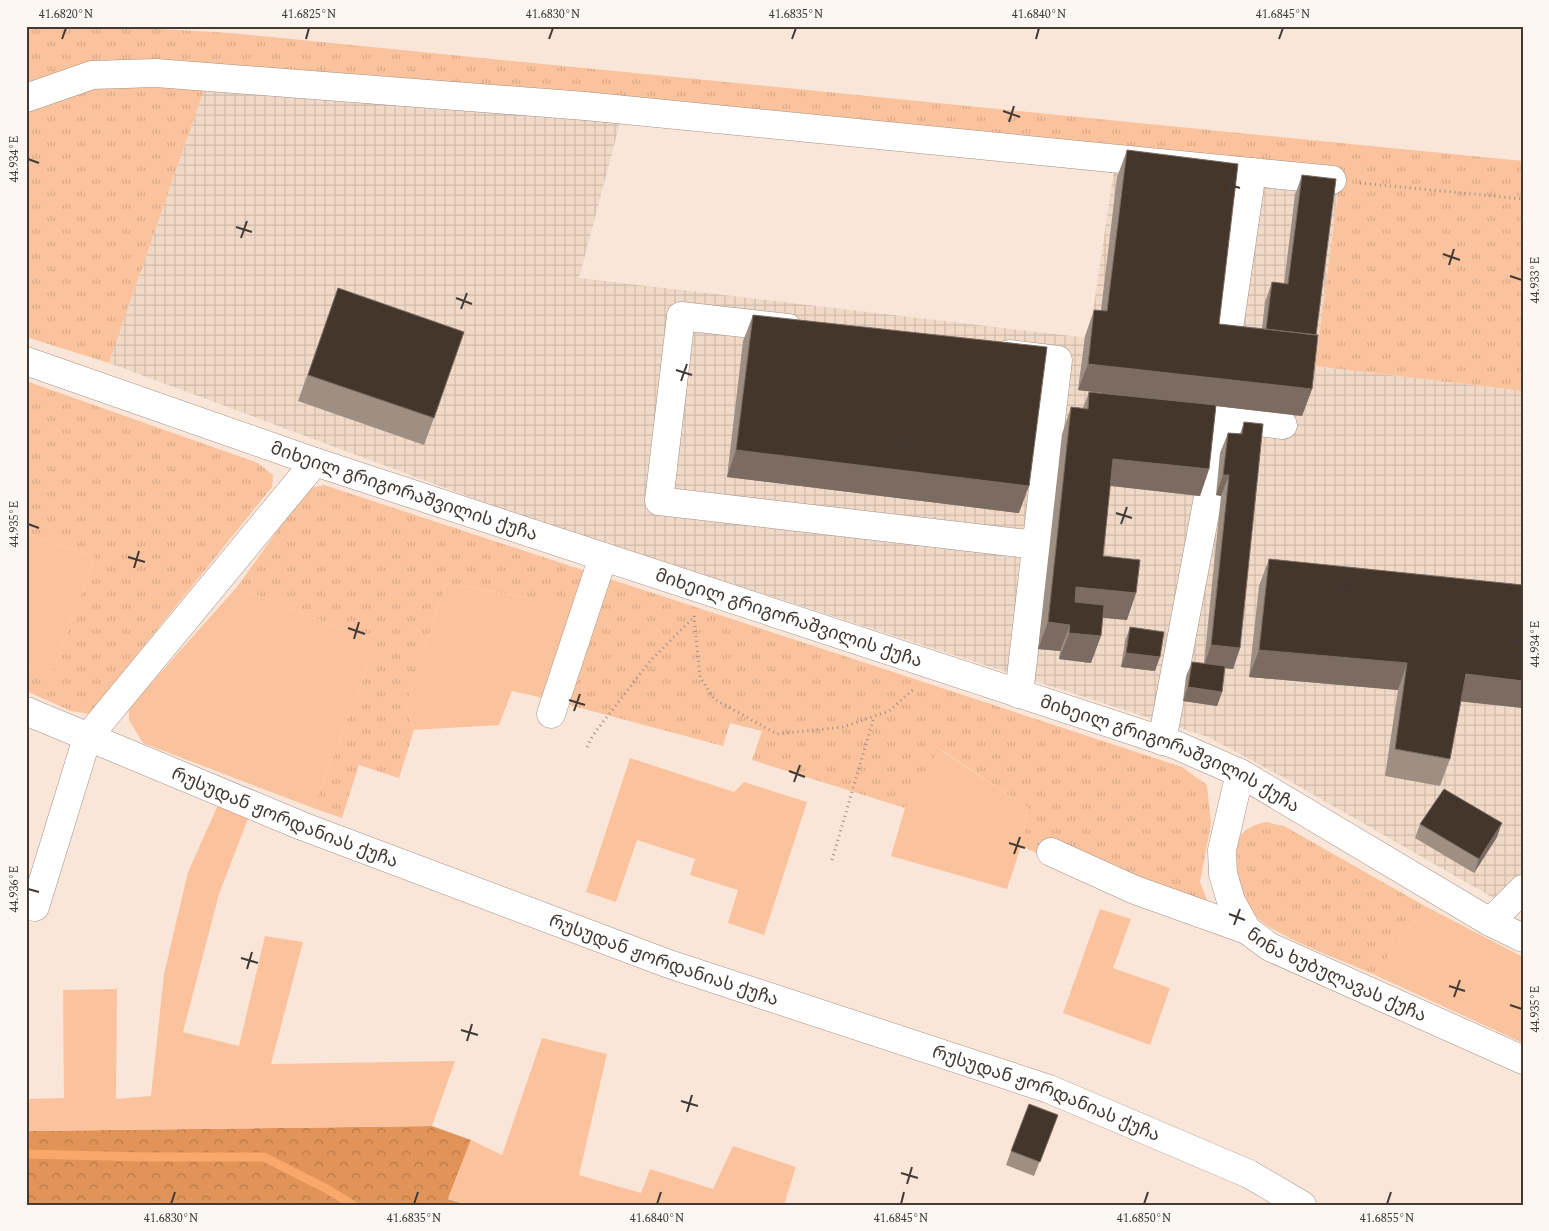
<svg xmlns="http://www.w3.org/2000/svg" width="1549" height="1231" viewBox="0 0 1549 1231" font-family="Spectral,'Noto Sans Georgian',serif">
<style>
.industrial{fill:url(#industrial-grid)}
.grass{fill:url(#grass-tufts)}
.forest{fill:url(#forest-crowns)}
.green{fill:#fbc39d}
.lines{fill:none;stroke-linecap:round;stroke-linejoin:round}
.stream{stroke:#f9a86c;stroke-width:9}
.minor-casing{stroke:#a39186;stroke-width:29}
.path{stroke:#9d8f86;stroke-width:3;stroke-dasharray:1 4;stroke-linecap:butt}
.minor{stroke:#fff;stroke-width:28}
.wall{fill:#9f8e82}
.shaded-wall{fill:#7b6b60}
.building{fill:#45362c;stroke:#7b6b60}
.ticks{fill:none;stroke:#423a35;stroke-width:2}
.labels{text-anchor:middle;dominant-baseline:central;stroke-width:5;stroke-linejoin:round;paint-order:stroke}
.street-label{font-size:18px;fill:#423a35;stroke:#fdf6f1}
.neatline{fill:none;stroke:#423a35;stroke-width:2}
.ticks-label{font-size:12px;text-anchor:middle;fill:#423a35}
</style>
<defs>
<pattern id="industrial-grid" width="8" height="8" patternUnits="userSpaceOnUse" patternTransform="scale(1.25)"><rect width="8" height="8" fill="#f1d9c8"/><path d="M0 4h8M4 0v8" fill="none" stroke="#d0bbac"/></pattern>
<pattern id="grass-tufts" width="24" height="20" patternUnits="userSpaceOnUse" patternTransform="scale(1.25)"><rect width="24" height="20" fill="#fbc39d"/><path d="M3 7l-1-3M5 7V3M7 7l1-3M15 17l-1-3M17 17v-4M19 17l1-3" fill="none" stroke="#d8a888"/></pattern>
<pattern id="forest-crowns" width="20" height="18" patternUnits="userSpaceOnUse" patternTransform="scale(1.25)"><rect width="20" height="18" fill="#e29357"/><path d="M2 6a3 3 0 1 1 6 0M12 15a3 3 0 1 1 6 0" fill="none" stroke="#b97949"/></pattern>
</defs>
<rect width="100%" height="100%" fill="#f9e6d9"/>
<path class="industrial" d="M206,84L620,123L579,278L1089,338L1114,170L1338,194L1315,366L1523,391V874L1497,900L1279,775L1208,737L510,512L109,363Z"/>
<path class="grass" d="M26,26H108L231,33L1523,161V391L1315,366L1338,194L1339,167L160,59L83,64L26,84Z
M93,82L206,84L109,363L26,337V110Z
M26,381L258,463L273,475L272,487L89,714L71,711L26,691V663L53,673L94,557L26,533Z
M324,485L1182,767L1207,785L1211,824L1200,882L1222,937L1021,846L1028,808L940,749L905,808L752,760L762,731L730,723L723,746L543,698L573,606L446,583L406,707L414,730L399,778L359,765L342,818L313,808L377,643L237,587L307,489Z
M1266,822L1284,826L1425,906L1375,975C1341,960 1301,946 1269,927C1247,913 1230,881 1234,854C1238,833 1245,827 1266,822Z"/>
<path class="forest" d="M432,1126L471,1140L448,1199L467,1205H26V1131Z"/>
<path class="green" d="M26,533L94,557L53,673L26,663Z
M446,583L574,606L543,698L512,691L499,725L414,730L406,707Z
M237,587L377,643L313,808L143,743L129,720V708Z
M939,749L1028,808L1021,846L1007,889L891,856L905,808Z
M630,758L734,792L744,782L807,802L764,935L728,923L738,890L690,875L695,859L637,840L616,902L586,892Z
M218,805L249,816L219,894L183,1032L239,1046L265,936L303,942L271,1064L455,1061L432,1126L26,1131V1099L64,1098L63,990L117,989L116,1099L151,1096L164,974L188,872Z
M1425,906L1523,957V1043L1375,975Z
M1100,909L1131,919L1113,968L1170,988L1150,1045L1063,1013Z
M542,1038L607,1054L579,1175L641,1193L650,1169L713,1189L733,1146L796,1167L784,1205H467L448,1199L471,1140L502,1155Z"/>
<g class="lines">
<path class="stream" d="M26,1154L146,1157H264L327,1189L353,1205"/>
<g class="minor-casing">
<g id="minor">
<path d="M26,98L92,75L156,73L585,106L1332,180"/>
<path d="M788,328L681,316L659,501L1036,545"/>
<path d="M1228,335L1252,172"/>
<path d="M1009,354L1058,360L1019,694"/>
<path id="s1" d="M26,361L315,462L1176,745L1240,773L1490,922L1523,938"/>
<path d="M1206,415L1283,425"/>
<path id="s2" d="M26,711L302,826L669,964L1049,1089L1249,1174L1302,1205"/>
<path d="M551,714L603,557"/>
<path d="M1162,741L1223,418"/>
<path id="s3" d="M1240,773L1222,850L1223,874L1231,901L1247,930L1270,947L1523,1060"/>
<path d="M1051,852L1135,890L1247,930"/>
<path d="M35,907L87,738L315,462"/>
<path d="M1490,922L1523,889"/>
</g>
</g>
<path class="path" d="M1360,183L1523,199
M694,616L700,677L714,699L777,734L843,727L889,711L915,688
M587,747L593,735L650,661L695,616
M832,860L874,717"/>
<use href="#minor" class="minor"/>
</g>
<path class="wall" d="M1127,150L1219,324L1262,329L1265,302L1272,282L1284,283L1295,195L1302,175L1316,335L1312,389L1302,416L1216,406L1209,469L1200,496L1110,486L1103,556L1127,620L1103,618L1091,663L1059,659L1060,651L1038,649L1062,434L1071,407L1083,408L1089,392L1128,396L1078,390L1085,336L1094,310H1101L1117,177Z
M338,288L434,418L424,445L298,401Z
M753,315L1019,513L727,477L743,341Z
M1244,422L1240,648L1233,669L1225,668L1222,692L1217,706L1183,701L1186,676L1192,662L1204,663L1221,496L1216,495L1220,453L1228,433L1240,434Z
M1269,559L1523,708L1461,701L1450,759L1440,786L1385,776L1398,690L1249,677L1259,586Z
M1130,627L1155,671L1121,667L1125,641Z
M1420,824L1497,837L1474,873L1415,838Z
M1058,1115L1034,1176L1006,1165L1011,1151Z"/>
<path class="shaded-wall" d="M1088,364L1312,389L1302,416L1078,390Z
M736,450L1029,486L1019,513L727,477Z
M1113,459L1209,469L1200,496L1104,485Z
M1223,475H1229L1221,496L1216,495Z
M1076,587L1136,593L1127,620L1066,614Z
M1048,622L1070,625L1060,651L1038,649Z
M1069,633L1101,636L1091,663L1059,659Z
M1211,645L1240,648L1233,669L1204,666Z
M1259,650L1407,663L1398,690L1249,677Z
M1126,653L1160,657L1155,671L1121,667Z
M1466,674L1523,681V708L1456,701Z
M1188,687L1222,692L1217,706L1183,701Z
M1502,823L1497,837L1474,873L1479,859Z"/>
<path class="building" d="M1127,150L1238,164L1219,324L1318,335L1312,389L1088,364L1094,310L1107,311Z
M1302,175L1336,179L1316,335L1266,329L1272,282L1288,284Z
M338,288L464,332L434,418L308,375Z
M753,315L1047,347L1029,486L736,450Z
M1089,392L1216,405L1209,469L1113,459L1103,556L1140,560L1136,593L1076,587L1075,602L1104,605L1101,636L1069,633L1070,625L1048,622L1071,407L1088,409Z
M1244,422L1263,424L1240,648L1211,645L1229,475H1223L1228,433L1242,434Z
M1269,559L1523,585V681L1466,674L1450,759L1395,749L1407,663L1259,650Z
M1130,627L1164,632L1160,657L1126,653Z
M1192,662L1225,666L1222,692L1188,687Z
M1444,789L1502,823L1479,859L1420,824Z
M1029,1104L1058,1115L1040,1162L1011,1151Z"/>
<path class="ticks" d="M62,39L66,28M306,39L309,28M549,39L553,28M792,39L796,28M1036,39L1039,28M1279,39L1283,28M1003,111L1020,117M1009,122L1014,106M28,159L39,163M1223,183L1240,188M1229,194L1234,177M236,227L252,232M241,238L247,221M1443,254L1460,260M1449,265L1454,249M1510,276L1522,280M456,298L472,304M461,309L467,293M676,370L692,375M681,381L687,364M896,441L912,447M901,452L907,436M1116,513L1132,518M28,524L39,528M1121,524L1127,507M128,557L145,562M134,568L139,551M1336,584L1353,590M1342,595L1347,579M348,628L365,634M354,639L359,622M1510,641L1522,644M569,700L585,705M574,711L580,694M789,771L805,777M794,782L800,765M1009,843L1025,848M1014,854L1020,837M28,889L39,892M1229,914L1245,920M1234,925L1240,909M241,958L258,963M247,969L252,952M1449,986L1465,991M1454,997L1460,980M1510,1005L1522,1009M461,1030L478,1035M467,1041L472,1024M681,1101L698,1106M687,1112L692,1095M901,1173L918,1178M907,1184L912,1167M171,1204L175,1192M414,1204L418,1192M657,1204L661,1192M901,1204L904,1192M1144,1204L1148,1192M1387,1204L1391,1192"/>
<g class="labels">
<g class="street-label">
<text stroke="none"><textPath href="#s1" startOffset="400">მიხეილ გრიგორაშვილის ქუჩა</textPath></text>
<text stroke="none"><textPath href="#s1" startOffset="805">მიხეილ გრიგორაშვილის ქუჩა</textPath></text>
<text stroke="none"><textPath href="#s1" startOffset="1210">მიხეილ გრიგორაშვილის ქუჩა</textPath></text>
<text stroke="none"><textPath href="#s2" startOffset="280">რუსუდან ჟორდანიას ქუჩა</textPath></text>
<text stroke="none"><textPath href="#s2" startOffset="685">რუსუდან ჟორდანიას ქუჩა</textPath></text>
<text stroke="none"><textPath href="#s3" startOffset="265">ნინა ხუბულავას ქუჩა</textPath></text>
<text stroke="none"><textPath href="#s2" startOffset="1090">რუსუდან ჟორდანიას ქუჩა</textPath></text>
</g>
</g>
<rect width="1549" height="1231" fill="none" stroke="#fdf6f1" stroke-width="55"/>
<rect x="28" y="28" width="1494" height="1176" class="neatline"/>
<g class="ticks-label">
<text x="66" y="18">41.6820°N</text>
<text x="309" y="18">41.6825°N</text>
<text x="553" y="18">41.6830°N</text>
<text x="796" y="18">41.6835°N</text>
<text x="1039" y="18">41.6840°N</text>
<text x="1283" y="18">41.6845°N</text>
<text transform="translate(14 159) rotate(-90)" y="4">44.934°E</text>
<text transform="translate(1535 280) rotate(-90)" y="4">44.933°E</text>
<text transform="translate(14 524) rotate(-90)" y="4">44.935°E</text>
<text transform="translate(1535 644) rotate(-90)" y="4">44.934°E</text>
<text transform="translate(14 889) rotate(-90)" y="4">44.936°E</text>
<text transform="translate(1535 1009) rotate(-90)" y="4">44.935°E</text>
<text x="171" y="1222">41.6830°N</text>
<text x="414" y="1222">41.6835°N</text>
<text x="657" y="1222">41.6840°N</text>
<text x="901" y="1222">41.6845°N</text>
<text x="1144" y="1222">41.6850°N</text>
<text x="1387" y="1222">41.6855°N</text>
</g>
</svg>
